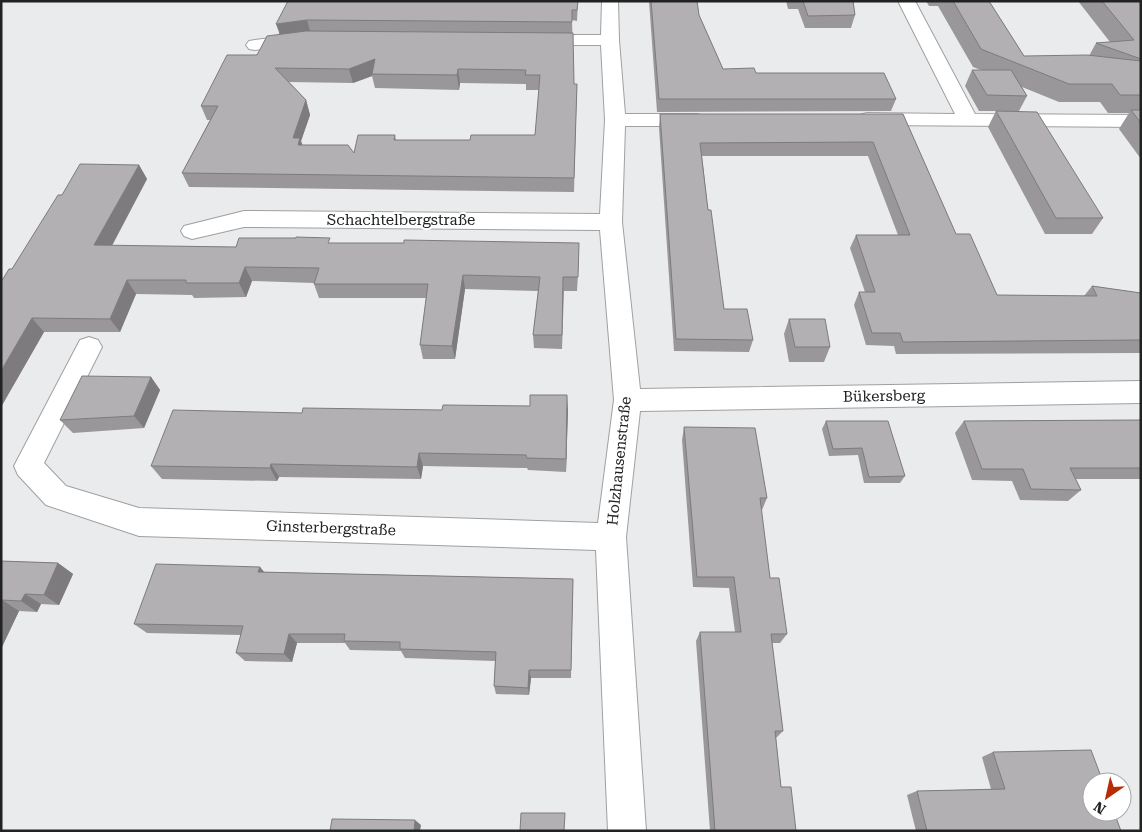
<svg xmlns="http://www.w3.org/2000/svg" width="1142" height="832" viewBox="0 0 1142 832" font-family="'Roboto Serif',serif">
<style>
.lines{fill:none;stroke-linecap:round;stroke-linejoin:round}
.minor-casing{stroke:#9fa0a2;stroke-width:2}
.minor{fill:#fff;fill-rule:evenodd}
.wall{fill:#999799;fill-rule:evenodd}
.shaded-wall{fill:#7d7b7d}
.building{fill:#b2b0b2;stroke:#7d7b7d;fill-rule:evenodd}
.labels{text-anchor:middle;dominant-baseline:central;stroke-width:4.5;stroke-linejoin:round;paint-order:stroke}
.street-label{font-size:15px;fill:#212222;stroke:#fff}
</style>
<rect width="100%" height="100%" fill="#e9ebed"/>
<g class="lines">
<g class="minor-casing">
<path id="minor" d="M602,1H618L619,40L625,114H697L704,116L707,120L704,124L697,126H625L622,222L640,389L1141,381V403L640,411L626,537L646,831H608L596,550L139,536L46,505L18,475L14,466L80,340L89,337L98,340L102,347L44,463L66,486L139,508L598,523L614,400L600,230L244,227L192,239L184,236L181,231L184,226L244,211L600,214L605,120L601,45H536L530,44L527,40L530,36L536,35H601Z
M898,1H915L975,114L1141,115V127L867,125L860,123L857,119L860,115L867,113L955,114Z
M301,34L307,35L310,39L307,43L255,50L249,49L246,45L249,41L255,40Z"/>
</g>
<use href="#minor" class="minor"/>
</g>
<path class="wall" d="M288,1H578L577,21L572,20L574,84H577L574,192L189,187L182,173L210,120H207L201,106L279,34ZM372,76L375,88L459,90L460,83L526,84V90H539L535,135L470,140H396L395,135L354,153L302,145L301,141L310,115L306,100L289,82L353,83Z
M649,1H697L699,15L723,69L756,73L896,99L891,111L657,112Z
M786,1H853L855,15L851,28H805L798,9H788Z
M926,1H989L1024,56H1089L1096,43L1110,42L1078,1H1141V159L1119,129L1129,113H1108L1100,102H1059L1022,87L1027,96L1019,111L1103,218L1092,234H1045L988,127L996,111H979L965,86L972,70H981L973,67L938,6H929Z
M660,114H903L956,234L997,295L1084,296L1092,286L1141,293V353L896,354L894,346L866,345L854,305L859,292H865L850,248L856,235H898L868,156H702L708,210L724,309L753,340L749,352L674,351L659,128Z
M139,165L147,179L112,246L236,247L332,243L579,257L577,291H564L562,349L534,348L533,335L538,291L465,289L455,359H423L420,345L426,298H319L314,284V283L252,281L246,297L194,298L192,295L136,294L120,332H44L1,407L12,269L62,195Z
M789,319L830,347L824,362H789L784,334Z
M151,377L160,390L144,428L73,433L60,420Z
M568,409L566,472L528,470L527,468L423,466L421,479L279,477L277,481L162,479L151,466L302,413Z
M1141,420V479H1076L1081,490L1068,501L1020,500L1012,481L972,480L955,433L964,421Z
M826,421L905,476L900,483H864L858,455L829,456L822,429Z
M684,427L767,498L762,510H761L770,578L787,634L780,643H772L783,731L776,738L781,787L796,831H710L696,641L700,632H735L729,588L693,587L682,440Z
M1,561L58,563L73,574L59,605L41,604L37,612L19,611L1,649Z
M260,567L264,572L573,579L571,678H531L529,695L496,694L494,686L495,661L405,658L401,651L350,650L345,643H297L292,662L245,661L236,653L241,635L147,633L134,624Z
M993,752L1121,831H916L907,795L917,791L991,789L982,757Z"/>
<path class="shaded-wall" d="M307,20L310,31L280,35L276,24Z
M375,59L372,76L353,83L349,69Z
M458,69L460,83L459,90L457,75Z
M306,100L310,115L301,141L305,152L293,138Z
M139,165L147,179L104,260L94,245Z
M245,267L252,281L246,297L239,283Z
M463,275L465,289L455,359L452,346Z
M127,280L136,294L120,332L110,319Z
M32,318L44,332L1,407V371Z
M151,377L160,390L144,428L134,416Z
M567,395L568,409L566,472V459Z
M419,453L423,466L421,479L417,467Z
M271,464L279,477L277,481L270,468Z
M58,563L73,574L59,605L44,595Z
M260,567L268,577L258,572Z
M25,594L41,604L37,612L21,601Z
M2,600L19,611L1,649V602Z
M289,634L297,643L292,662L284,654Z
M529,670L531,678L529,695L528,688Z
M415,820L421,825L420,831H414Z"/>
<path class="building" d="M288,1H578L577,10H572V22L307,20L276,24Z
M651,1H697L699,15L723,69L754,68L756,73H884L896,99H659Z
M803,1H853L855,15L808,16Z
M953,1H989L1024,56L1087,55L1141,61V95H1120L1112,84H1069L981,49Z
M1102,1H1141V59L1096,43L1134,40Z
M306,31L573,33L574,84H577L574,178L182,173L218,106H201L227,55H257L267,36ZM375,59L372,74L457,75L458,69L526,70L525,75H540L535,135H471L470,140H394L395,135H358L354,153L348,145H298L300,138H293L306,100L275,68L349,69Z
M972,70H1011L1027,96L987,95Z
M1131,110H1141V123Z
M996,111L1037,112L1103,218H1056Z
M660,114H903L956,234H970L997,295L1097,296L1092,286L1141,293V340L903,342L900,333H872L859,292H875L856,235H910L873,142L700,143L708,210H711L724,309H747L753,340L676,339Z
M80,164L139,165L94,245L236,247L239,238H296V237L330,238L328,243H404V240L579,243L578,277H563L562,335H533L540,277L463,275L452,346L420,345L428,284H314L319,268L245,267L239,283H186V280H127L110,319L32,318L1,371V282L9,269H12L58,195H62Z
M789,319H825L830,347H795Z
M82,376L151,377L134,416L60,420Z
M530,395H567L566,459L527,458L526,455L419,453L417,467L271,464L270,468L151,466L173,410L302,413L303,408L442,410L443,405L530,406Z
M1141,420V468H1070L1081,490L1031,489L1023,469H982L964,421Z
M826,421H888L905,476L869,477L862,448L833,449Z
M684,427L755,428L767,498H760L770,578H779L787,634H771L783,731H775L781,787H791L796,831H715L700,632H741L734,577H697Z
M1,561L58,563L44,595L25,594L21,601L2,600L1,602Z
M156,564L260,567L258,572L573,579L571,670H529L528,688L494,686L496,652L400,649V642L344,641L345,634H289L284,654L236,653L243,626L134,624Z
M1091,750L1103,782H1092V812H1114L1121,831H927L917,791L1005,789L993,752Z
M521,813H565L564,831H520Z
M332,819L415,820L414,831H330Z"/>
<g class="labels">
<g class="street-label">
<text x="401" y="220">Schachtelbergstraße</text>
<text transform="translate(884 396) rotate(-1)">Bükersberg</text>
<text transform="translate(619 461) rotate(-84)">Holzhausenstraße</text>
<text transform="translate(331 528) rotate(2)">Ginsterbergstraße</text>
</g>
</g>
<rect width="1142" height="832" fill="none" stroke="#212222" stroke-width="5"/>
<g transform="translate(1107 797) rotate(214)"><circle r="24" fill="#ffffff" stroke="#a6a7a7"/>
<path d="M0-4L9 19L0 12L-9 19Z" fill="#b72c05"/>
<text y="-8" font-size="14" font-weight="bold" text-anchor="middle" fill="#212222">N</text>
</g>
</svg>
